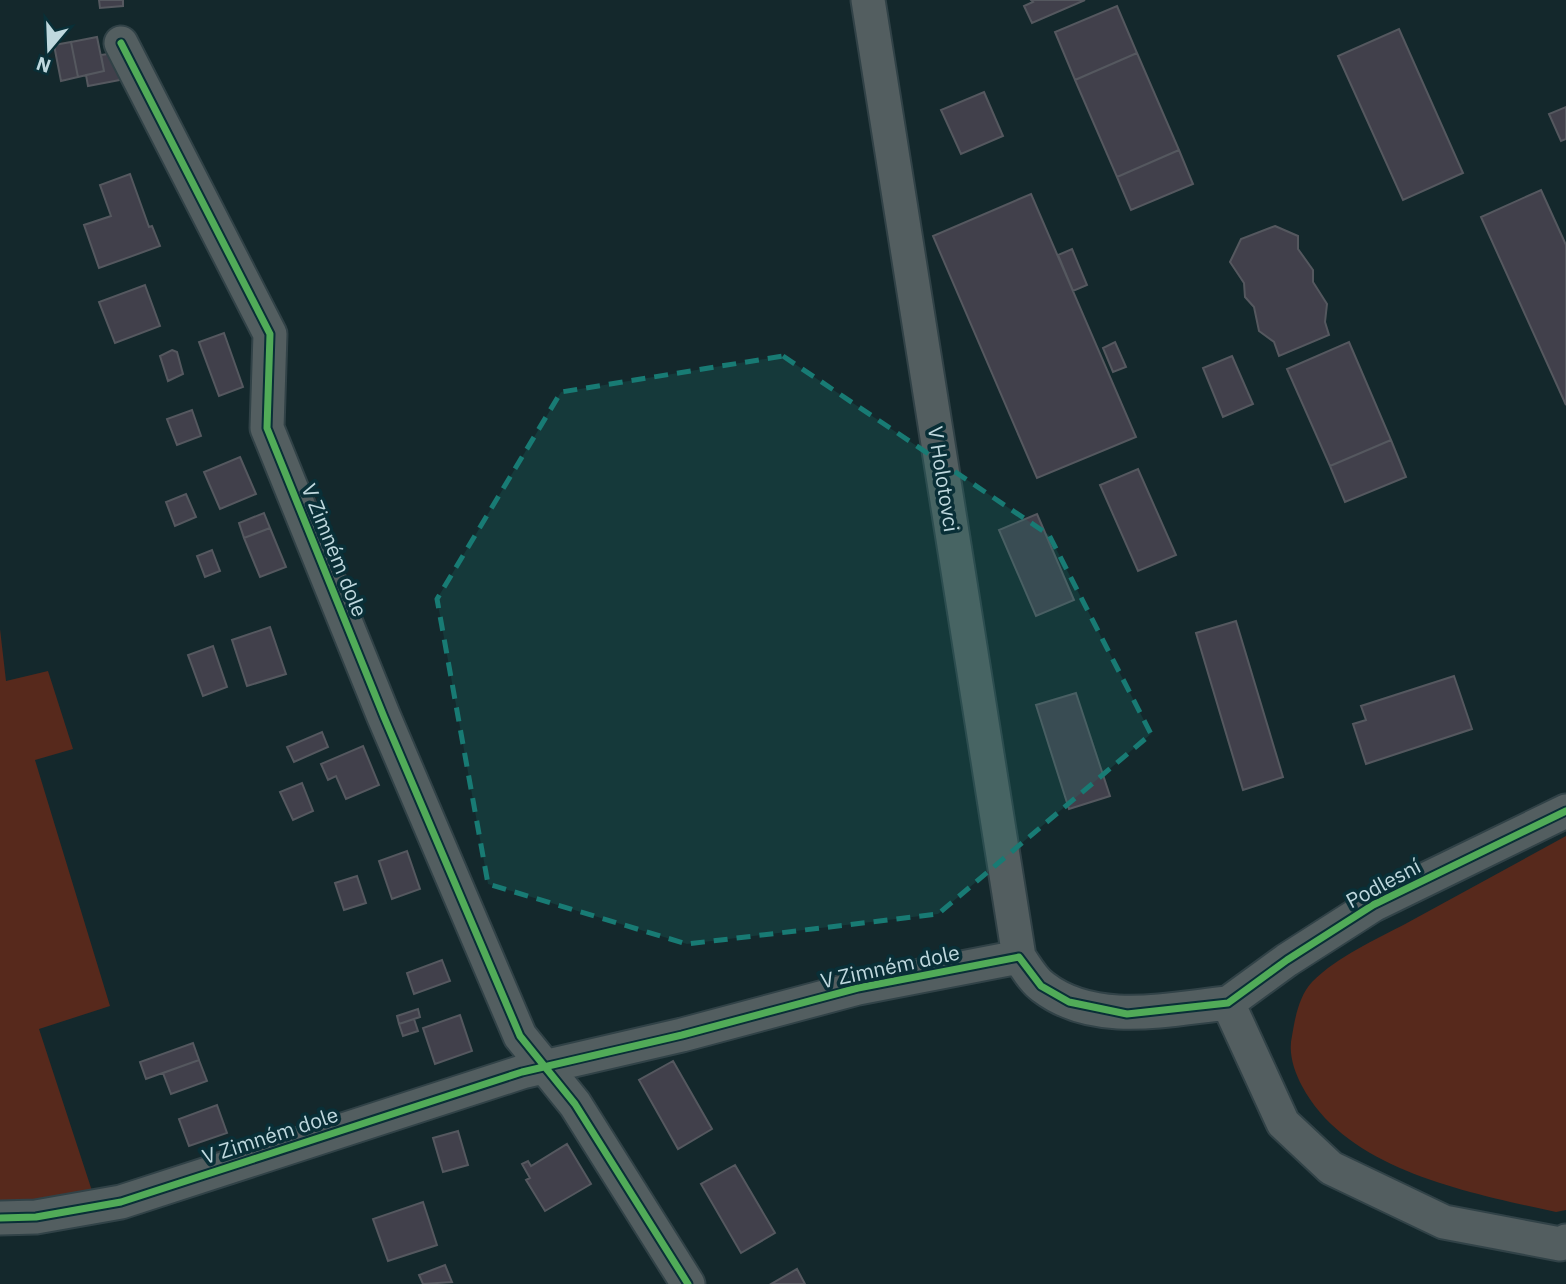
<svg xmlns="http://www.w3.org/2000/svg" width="1566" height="1284" viewBox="0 0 1566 1284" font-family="'IBM Plex Sans',sans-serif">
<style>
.green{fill:#57291c}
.building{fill:#41404b;stroke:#55585f;stroke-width:2}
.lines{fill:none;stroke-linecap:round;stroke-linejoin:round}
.minor-casing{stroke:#314247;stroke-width:37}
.minor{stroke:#535e60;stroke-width:33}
.cycleway-casing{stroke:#092f37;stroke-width:11}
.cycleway{stroke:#51ab58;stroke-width:7}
.marked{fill:#187b74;fill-opacity:0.2;stroke:#187b74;stroke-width:5;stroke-dasharray:14 9;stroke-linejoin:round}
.labels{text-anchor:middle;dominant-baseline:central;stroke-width:7;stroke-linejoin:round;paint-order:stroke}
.street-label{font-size:21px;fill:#bfd8de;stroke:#092f37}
</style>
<rect width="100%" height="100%" fill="#14282c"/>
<path class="green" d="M0,629L6,681L48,671L73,749L35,760L110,1006L39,1029L94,1197L36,1205L0,1201Z
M1566,836V1210L1556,1212C1471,1193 1347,1171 1302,1086C1294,1071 1288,1053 1292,1036C1295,1018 1299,996 1312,982C1338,956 1375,940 1407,923C1460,894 1513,865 1566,836Z"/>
<path class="building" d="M99,0H123V6L100,8Z
M1031,0H1085L1032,23L1024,6L1033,2Z
M1117,6L1137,53L1075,80L1055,32Z
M1399,29L1463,173L1403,200L1338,56Z
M97,37L104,71L78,77L71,42Z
M71,42L78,77L61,81L54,45Z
M114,53L120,80L88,86L86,75L104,71L101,55Z
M1137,53L1179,150L1117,177L1075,80Z
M984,92L1003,136L961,154L941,110Z
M1566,107V139L1561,141L1549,114Z
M1179,150L1193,184L1131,210L1117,177Z
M130,174L149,227L152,226L160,246L99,268L84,225L111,216L100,185Z
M1541,190L1566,245V405L1481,217Z
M1031,194L1136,437L1037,478L933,236Z
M1275,226L1298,236V249L1313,270V282L1327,304L1325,322L1329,335L1279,356L1274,342L1259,331L1254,307L1245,297L1244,283L1230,262L1241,239Z
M1072,249L1087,285L1073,291L1058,255Z
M145,285L160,326L115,343L99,302Z
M224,333L243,387L219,396L199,342Z
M1115,342L1126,367L1113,372L1103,348Z
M1349,342L1391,440L1330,466L1287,369Z
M172,350L177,352L183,374L168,381L160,356Z
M1232,356L1253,404L1223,417L1203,368Z
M192,410L201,436L177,445L167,419Z
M1391,440L1406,477L1345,502L1330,466Z
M240,457L256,494L220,509L204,472Z
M1138,469L1176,555L1138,571L1100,485Z
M186,494L196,517L175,526L166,502Z
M264,513L270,528L244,538L239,523Z
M1037,514L1074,600L1036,616L999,530Z
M270,528L286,567L260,577L244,538Z
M212,550L220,571L205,577L197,556Z
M1236,621L1283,777L1243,790L1196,633Z
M270,627L286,674L247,686L232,640Z
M213,646L227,687L203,696L188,655Z
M1454,676L1472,729L1366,764L1353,724L1366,720L1361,706Z
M1076,693L1110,796L1069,809L1036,705Z
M322,732L328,747L294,762L287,747Z
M363,746L379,785L346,799L336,776L328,780L321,764Z
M302,783L313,811L293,820L280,792Z
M407,851L420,889L392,899L379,861Z
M357,876L366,903L344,910L335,883Z
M442,960L450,981L414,994L407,973Z
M418,1009L420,1017L399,1024L397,1016Z
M460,1015L472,1051L435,1064L423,1028Z
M414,1019L418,1031L403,1036L399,1024Z
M193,1043L199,1060L146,1079L140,1062Z
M199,1060L207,1081L171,1094L163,1073Z
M673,1061L712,1129L678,1149L639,1080Z
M217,1105L227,1133L189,1146L179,1119Z
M458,1131L468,1165L443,1172L433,1138Z
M567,1144L591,1184L545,1211L526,1180L530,1178L522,1164L528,1161L531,1166Z
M735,1165L775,1233L741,1253L701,1184Z
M423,1202L437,1245L388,1261L373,1219Z
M445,1265L452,1282L423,1284L419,1275Z
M797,1269L805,1284H771Z"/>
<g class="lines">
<g class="minor-casing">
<path id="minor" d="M868,0L1019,957C1026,967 1033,980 1043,987C1095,1027 1169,1009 1228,1003
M121,43L270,334L267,428L384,717L520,1036L575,1104L688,1284
M1228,1003L1283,1123L1331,1168L1444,1222L1560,1244L1566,1241
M1228,1003L1287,960L1373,905L1566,811
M0,1218L36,1217L121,1202L522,1072L682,1035L858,988L1019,957"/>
</g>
<use href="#minor" class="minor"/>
<g class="cycleway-casing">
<path id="cycleway" d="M121,43L270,334L267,428L384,717L520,1036L575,1104L688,1284
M0,1218L36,1217L121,1202L522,1072L682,1035L858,988L1019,957L1041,986L1069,1002L1127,1014L1228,1003L1287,960L1373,905L1566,811"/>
</g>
<use href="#cycleway" class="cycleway"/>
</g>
<path class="marked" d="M783,356L1049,535L1151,734L938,914L687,944L488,884L437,599L561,392Z"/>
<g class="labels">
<g class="street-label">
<text transform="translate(944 479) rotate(81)">V Holotovci</text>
<text transform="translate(335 550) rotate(68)">V Zimném dole</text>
<text transform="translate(1383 883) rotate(-28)">Podlesní</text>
<text transform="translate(890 966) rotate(-12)">V Zimném dole</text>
<text transform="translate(270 1135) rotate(-18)">V Zimném dole</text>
</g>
</g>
<g transform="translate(49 49) rotate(199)" stroke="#092f37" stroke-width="5" paint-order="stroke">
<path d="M0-5L12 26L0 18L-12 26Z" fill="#bfd8de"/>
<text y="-10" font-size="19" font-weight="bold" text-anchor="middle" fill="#bfd8de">N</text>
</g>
</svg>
